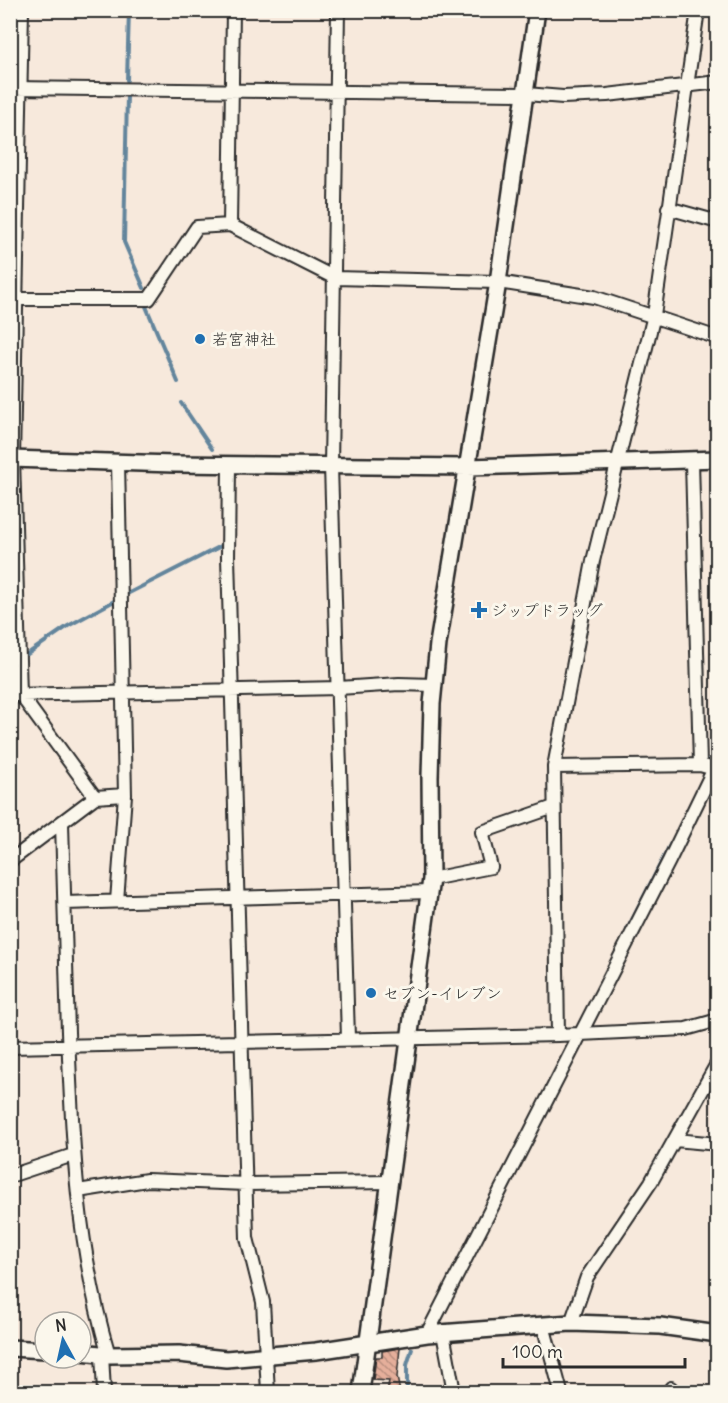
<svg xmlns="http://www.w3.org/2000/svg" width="728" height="1403" viewBox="0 0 728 1403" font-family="Delius,'Klee One',sans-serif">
	<defs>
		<pattern id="building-back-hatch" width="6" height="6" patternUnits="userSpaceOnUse" patternTransform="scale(1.5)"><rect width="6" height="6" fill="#e5af9b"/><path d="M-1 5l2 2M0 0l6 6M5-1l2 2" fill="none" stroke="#ba8f7f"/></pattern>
	</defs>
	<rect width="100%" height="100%" fill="#f7e9dc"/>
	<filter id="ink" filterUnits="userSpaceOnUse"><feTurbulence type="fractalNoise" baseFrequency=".0167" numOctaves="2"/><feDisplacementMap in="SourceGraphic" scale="12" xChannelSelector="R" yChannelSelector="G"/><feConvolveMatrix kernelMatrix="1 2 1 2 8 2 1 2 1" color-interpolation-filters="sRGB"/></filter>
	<g filter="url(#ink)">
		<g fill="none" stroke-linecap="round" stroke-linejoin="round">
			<path stroke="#63859c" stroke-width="4" d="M127,80L129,10
				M127,95L124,242L144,288
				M145,304L178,382
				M181,403L212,449
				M127,594L223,545
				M23,657L68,626L116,600
				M710,760L718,742
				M627,930L671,843
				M407,1392V1365L412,1349"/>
		</g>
		<path fill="url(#building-back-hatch)" stroke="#2b2b2b" stroke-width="1.5" d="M400,1348L397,1377L400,1392H387L389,1381L373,1380L376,1357H382V1351Z"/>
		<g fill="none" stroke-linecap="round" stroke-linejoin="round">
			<g stroke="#2b2b2b" stroke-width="16">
				<path id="minor" d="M338,10L331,466L348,1038
					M10,88L526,94L563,97L607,95L718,82
					M668,208L718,222
					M230,225L233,10
					M10,299H149L197,227L230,225L335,278L498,282L594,297L718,338
					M692,461L700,765L718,770
					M229,465L228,557L247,1238L263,1302L268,1392
					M10,695L339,688L399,684L434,685
					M554,767L700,765
					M95,797L125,795
					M62,823C64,892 66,962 68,1032C72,1141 77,1249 109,1355
					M10,861L95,797L20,694L13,459L22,10
					M431,879L491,867L482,832L554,807
					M117,901L125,795L118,462
					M65,903L429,892
					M558,1035L554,767L593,561L654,315L698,10
					M10,1047L558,1035L686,1029L718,1020
					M675,1140L718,1144
					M10,1176L73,1155
					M78,1191L147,1180L246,1184L390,1182
					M571,1323L587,1277L651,1182L718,1062
					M543,1325L561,1392
					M443,1333L454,1392
					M427,1334L669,861L718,760
					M102,1354L104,1392
					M671,1388L672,1392"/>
			</g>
			<g stroke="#2b2b2b" stroke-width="20">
				<path id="tertiary" d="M10,459L174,464L468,467L718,459
					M10,1348L45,1350
					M81,1352L109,1355L179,1354L226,1359L316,1351L427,1334L571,1323L660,1326L718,1334
					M361,1392L431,879L430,777L432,704L438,644L498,282L537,10"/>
			</g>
			<path stroke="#2b2b2b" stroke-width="2" stroke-dasharray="4.5 4.5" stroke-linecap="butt" d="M10,1372L17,1392"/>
			<use href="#minor" stroke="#fbf7ec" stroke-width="12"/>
			<use href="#tertiary" stroke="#fbf7ec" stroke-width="15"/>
		</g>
	</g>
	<g fill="#1f6fb2" stroke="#fbf7ec" stroke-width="2">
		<circle cx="200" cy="339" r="6"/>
		<path d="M476 601h6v6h6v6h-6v6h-6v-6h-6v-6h6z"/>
		<circle cx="371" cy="993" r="6"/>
	</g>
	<g text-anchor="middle" stroke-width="6" stroke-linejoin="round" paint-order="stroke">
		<g font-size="16" fill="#2b2b2b" stroke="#fbf7ec" text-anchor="start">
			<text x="212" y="345">若宮神社</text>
			<text x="491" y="616">ジップドラッグ</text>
			<text x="383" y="999">セブン-イレブン</text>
		</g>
	</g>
	<rect width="728" height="1403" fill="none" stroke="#fbf7ec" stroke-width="36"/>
	<rect x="18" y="18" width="692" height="1367" fill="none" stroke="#2b2b2b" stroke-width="2" filter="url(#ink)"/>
	<g transform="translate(63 1340) rotate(352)"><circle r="28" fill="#fbf7ec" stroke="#a8a59f" stroke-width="1.5"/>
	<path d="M0-4.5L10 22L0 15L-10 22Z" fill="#1f6fb2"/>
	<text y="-9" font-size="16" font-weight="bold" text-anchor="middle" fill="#2b2b2b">N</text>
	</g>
	<path d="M503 1358v9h182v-9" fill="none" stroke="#2b2b2b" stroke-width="3"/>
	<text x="512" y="1358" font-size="18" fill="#2b2b2b" stroke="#fbf7ec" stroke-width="4.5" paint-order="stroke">100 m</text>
</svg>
